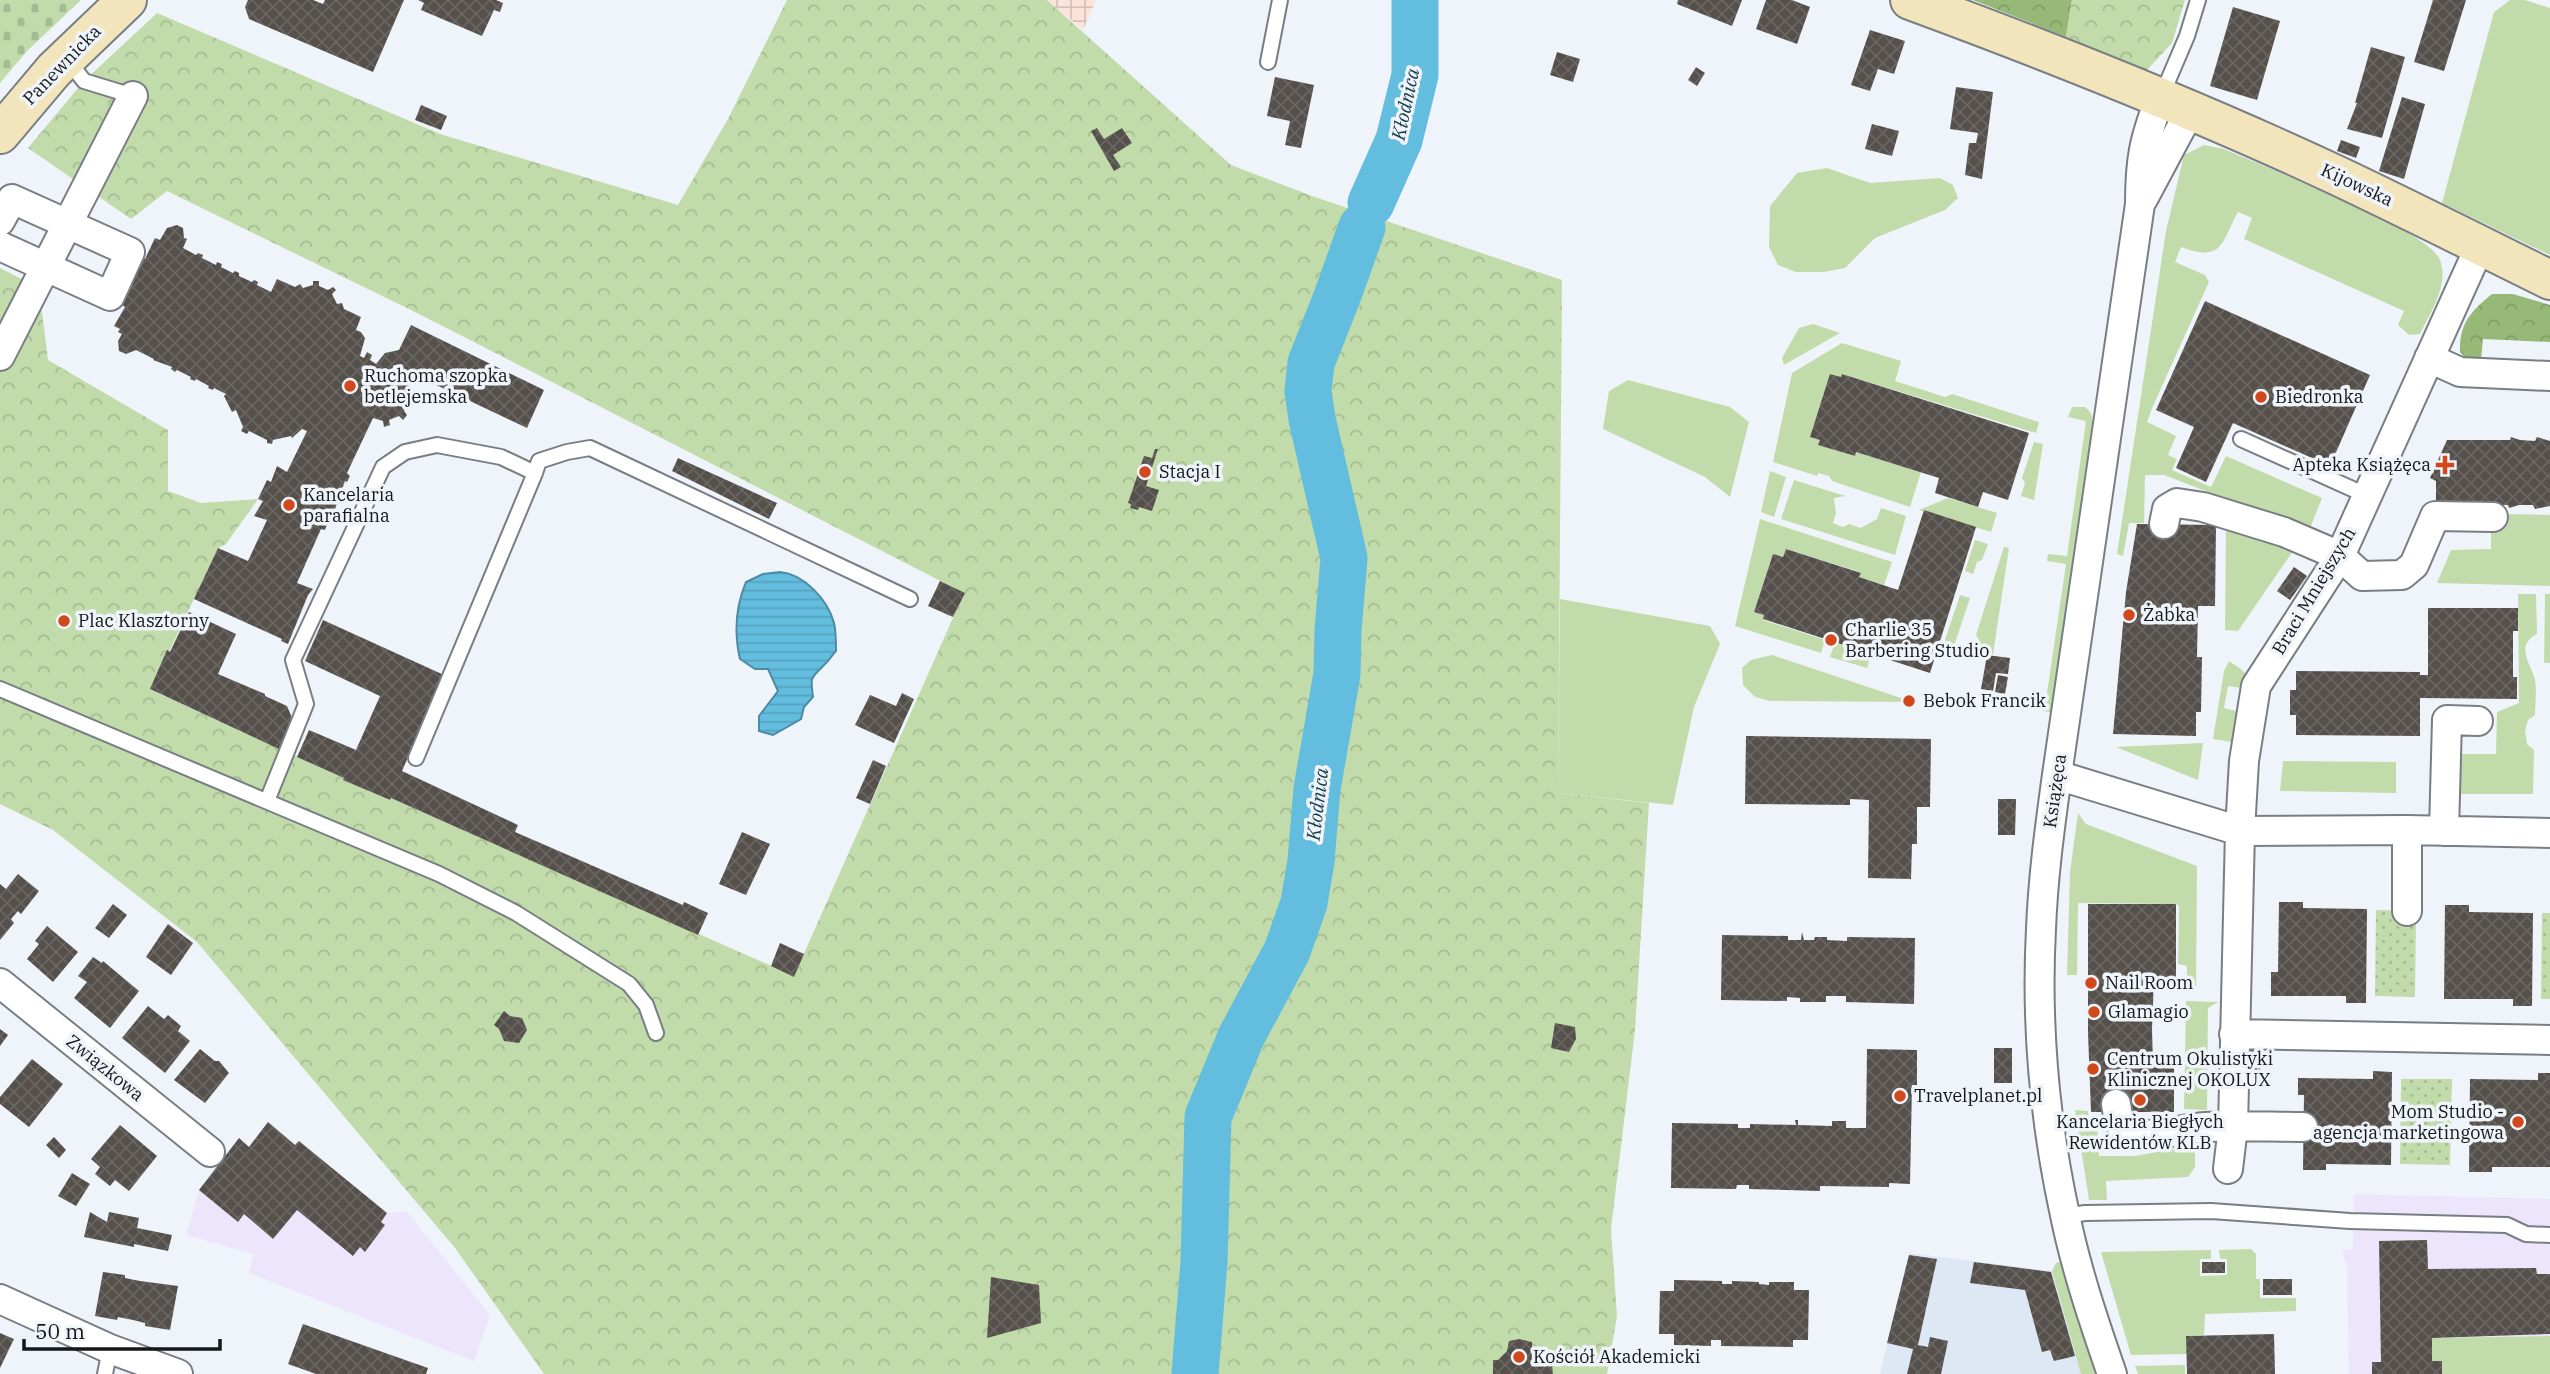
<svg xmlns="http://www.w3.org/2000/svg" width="2550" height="1374" viewBox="0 0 2550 1374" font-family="'IBM Plex Serif',serif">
	<defs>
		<pattern id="industrial-grid" width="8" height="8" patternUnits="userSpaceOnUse" patternTransform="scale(1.75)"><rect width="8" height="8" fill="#fce3da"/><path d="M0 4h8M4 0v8" fill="none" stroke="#d7c2ba"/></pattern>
		<pattern id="forest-crowns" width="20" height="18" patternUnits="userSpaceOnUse" patternTransform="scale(1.75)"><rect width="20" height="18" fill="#97b977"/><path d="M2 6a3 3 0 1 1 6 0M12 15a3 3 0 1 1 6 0" fill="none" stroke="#819e66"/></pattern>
		<pattern id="cemetery-stones" width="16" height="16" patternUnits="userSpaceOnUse" patternTransform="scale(1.75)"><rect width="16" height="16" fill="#c1dcaa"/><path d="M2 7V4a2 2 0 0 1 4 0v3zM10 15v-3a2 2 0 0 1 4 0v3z" fill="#a5bc92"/></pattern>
		<pattern id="park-crowns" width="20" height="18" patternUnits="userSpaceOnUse" patternTransform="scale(1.75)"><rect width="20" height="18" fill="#c1dcaa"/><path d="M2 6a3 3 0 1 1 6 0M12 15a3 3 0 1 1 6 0" fill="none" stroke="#a5bc92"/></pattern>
		<pattern id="garden-dots" width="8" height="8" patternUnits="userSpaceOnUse" patternTransform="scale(1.75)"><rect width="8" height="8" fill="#c1dcaa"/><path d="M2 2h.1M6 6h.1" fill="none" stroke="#a5bc92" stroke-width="1.8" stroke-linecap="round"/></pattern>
		<pattern id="water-rules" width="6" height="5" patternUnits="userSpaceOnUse" patternTransform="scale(1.75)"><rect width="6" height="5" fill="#63bdde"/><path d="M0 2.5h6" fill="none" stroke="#55a2be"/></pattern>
		<pattern id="building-cross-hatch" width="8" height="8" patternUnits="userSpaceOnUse" patternTransform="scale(1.75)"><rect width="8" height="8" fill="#55504b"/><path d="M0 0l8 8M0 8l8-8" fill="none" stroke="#696561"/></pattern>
	</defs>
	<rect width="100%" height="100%" fill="#eff4fa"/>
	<path fill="#dee8f5" d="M1909,1253L2052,1271L2081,1374H1880Z"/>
	<path fill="url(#industrial-grid)" d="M1047,0H1096L1083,30Z"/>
	<path fill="#ece5fb" d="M268,1122L295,1145L299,1141L387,1213L407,1212L490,1315L474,1361L249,1273L253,1254L186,1235L199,1190L239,1138L249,1146Z
		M2354,1194L2550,1199V1374H2349L2347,1266L2342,1250L2353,1249Z"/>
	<path fill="#c1dcaa" d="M2510,0H2525L2550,8V255L2442,203L2494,12Z
		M2204,145L2224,149C2262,166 2424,228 2439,258C2451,282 2430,313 2420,334L2409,335L2398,325L2404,311L2244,239L2252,218L2238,212C2221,242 2224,263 2181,247L2175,262L2205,275L2209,282L2153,406L2147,422L2176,436L2168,455L2177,459L2172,470L2211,487L2226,456L2322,498L2309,531L2164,475H2145L2144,523H2129L2123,556L2117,554L2166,231L2184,155Z
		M1827,168L1870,183L1940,178L1953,185L1958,198L1945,210L1875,238L1845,268L1824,272H1796L1778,265L1769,247L1770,206L1797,173Z
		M1813,324L1840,333L1784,365L1782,358L1799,328Z
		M1842,343L1901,361L1895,381L1945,397L1952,394L2039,422L2036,433L1842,374L1841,377L1831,374L1810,437L1820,440L1819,445L1854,456L1856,452L1921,472L1910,507L1832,481L1829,476L1818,473L1817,476L1773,462L1792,373Z
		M1628,380L1730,407L1749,422L1730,497L1705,477L1603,429L1609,391Z
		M2072,407H2085L2091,413L2095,432L2053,713L2026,707L2027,697L2046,700L2066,564L2047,561L2048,554L2067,556L2086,421L2068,417Z
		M2034,442L2043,444L2034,500L2021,496L2025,483L2022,478Z
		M1770,471L1786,477L1774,517L1761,512Z
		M1794,480L1845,496L1834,498L1836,513L1833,523L1843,527L1849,524L1861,528L1877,519L1881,508L1906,516L1895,555L1781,519Z
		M1948,498L1997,513L1991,532L1919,510Z
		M2501,514L2550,515V586L2437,583L2451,550L2491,549V529Z
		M1760,519L1892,562L1884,585L1859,577L1860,572L1786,549L1783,557L1773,554L1754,612L1764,615L1763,620L1825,640L1821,653L1735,626Z
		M2226,527L2293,551L2238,631L2225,630Z
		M1975,540L1988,544L1982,560L1977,562L1973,574L1965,571Z
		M2004,547L2009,548L1993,654L1975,651L1979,640L1976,635Z
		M2518,594H2536L2537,634C2513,646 2533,667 2535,680C2537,691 2535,704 2535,715L2528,720L2525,731L2527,744L2534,750L2533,794H2454L2459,754H2496L2497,712L2519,703Z
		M2545,594H2550V663H2544Z
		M1960,595L1970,598L1952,652L1942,649Z
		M1560,599L1710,626L1720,644L1694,707L1673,805L1558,793Z
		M1835,643L1871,654L1867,668L1830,657Z
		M1772,655L1913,702L1770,701L1755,697L1743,685L1742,668L1751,660Z
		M2229,661L2241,669L2247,676L2242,688L2228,686L2224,708L2236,711L2238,716L2232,742L2213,739L2224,671Z
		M2203,743L2198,780L2116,747Z
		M2283,761L2396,762V793L2280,791Z
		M2078,813L2086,824L2197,866L2196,991L2187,990V966L2178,964L2179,906L2176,904L2078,903L2077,975H2067L2070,872Z
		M2186,1001L2218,1002L2208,1008L2207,1110L2184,1109Z
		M2075,1110L2088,1111L2089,1122L2097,1126L2099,1156H2135L2195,1145V1167L2188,1177L2106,1181L2107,1200H2089Z
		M2251,1249L2256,1254V1279H2260V1298H2296V1311L2205,1314L2204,1335L2186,1336L2187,1354L2131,1355L2101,1252L2211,1250V1259H2200V1276L2227,1275V1259H2220L2219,1250Z
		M2063,1261L2098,1374H2081L2052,1271L2056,1263Z
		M2550,1336V1374H2442V1361H2432V1338Z
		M2185,1365V1374H2138L2135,1366Z"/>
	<path fill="url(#forest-crowns)" d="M1973,0H2072L2066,37Z
		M2492,294H2513L2550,305V342L2483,339L2481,360L2470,362L2460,352C2459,324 2471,311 2492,294Z"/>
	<path fill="url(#cemetery-stones)" d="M0,0H81L27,51L0,83Z"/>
	<path fill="url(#park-crowns)" d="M787,0H1047L1231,165L1312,196L1562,280L1558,793L1649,803L1635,1030L1611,1229L1617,1316L1607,1374H544L455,1248L197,942L53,830L0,804V268L39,288L48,360L168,430V491L201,503L258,499L226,544L218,548L151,690L344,778V780L389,800L391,798L794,976L964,593L419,314L167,191L131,219L28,148L84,81L157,13L440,134L678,205L729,117Z
		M2072,0H2185L2172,43L2146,71L2066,37Z"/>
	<path fill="url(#garden-dots)" d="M2376,910L2416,911L2415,997L2375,996Z
		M2542,913H2550V999H2541Z
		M2401,1079H2452L2450,1165L2400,1164Z"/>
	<path fill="url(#water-rules)" stroke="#4c8ba3" stroke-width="2" d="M780,572C804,574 828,600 834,623C836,631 836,642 836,651C832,655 829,661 824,665C811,679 810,675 813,697L804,707L801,719L773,735L759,731V716L778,691L768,669H755L740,659C734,633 736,606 746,582L763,574Z"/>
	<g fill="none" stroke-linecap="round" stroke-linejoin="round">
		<path stroke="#63bdde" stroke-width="47" d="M1371,203L1399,140L1415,75V0
			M1195,1374L1204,1262L1208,1117L1241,1037L1287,951L1304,903L1311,861L1317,789L1337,674L1338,630L1344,558L1312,419L1308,391L1311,363L1337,297L1362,227"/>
	</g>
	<path fill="url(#building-cross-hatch)" d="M248,0H313L323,4L325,0H404L373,72L249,19L245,7Z
		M418,0H496L503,3L500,12L494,10L482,36L421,10L424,3Z
		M1678,0H1742L1732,26L1677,4Z
		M1766,0H1792L1810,7L1797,44L1756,29Z
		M2433,0H2466L2444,71L2414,62Z
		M2233,7L2280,21L2257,100L2210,86Z
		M1870,30L1905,41L1894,74L1878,69L1870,91L1851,85Z
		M2371,47L2405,57L2382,138L2347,129L2357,103H2355Z
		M1557,52L1580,59L1573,82L1550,75Z
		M1696,67L1705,73L1697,86L1688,80Z
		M1275,77L1314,85L1301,148L1285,145L1290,121L1267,116Z
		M1956,87L1993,92L1982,179L1965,175L1969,143H1976L1978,133L1950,129Z
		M2402,97L2425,104L2404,179L2379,171Z
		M421,105L447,116L441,130L415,120Z
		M1872,124L1899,131L1892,156L1865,149Z
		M1097,128L1104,139L1122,128L1132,143L1113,155L1121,167L1114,171L1091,131Z
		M2341,140L2360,147L2356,158L2337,151Z
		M177,225L183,228L184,238L187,239L183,248L196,255L198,253L203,255L202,258L216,265L217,262L222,264L221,267L233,273L235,271L239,273V276L252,282L254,280L258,282L257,285L271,292L277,279L295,287L300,284L303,288L313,285V281H319V286L328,290L333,287L336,290L332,294L337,304L342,303L344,309L361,317L356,330L361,332L365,338L360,356L364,358L367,352L372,355L370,360L376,364L385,353L399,350L411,325L544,390L527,428L394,365L391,371L404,381L407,379L411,384L406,387L409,397H413L412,403H407L404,411L407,415L403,420L399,416L389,420L390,425L384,427L383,421L373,418L347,473L350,476L347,482L345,481L335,509L333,508L325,530L321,529L297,583L313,589L308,595L288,644L281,641L282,639L194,599L218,548L248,561L267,520L254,516L263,501L258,499L267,480L271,482L277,466L287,472L307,431L302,429L292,438L291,436L273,440L272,444L267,443V440L249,431L247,434L241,431L243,427L236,410L232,412L224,396L226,394L214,388L213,390L208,388L209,386L196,379L195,381L190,379L191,377L177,370L175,372L171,369L172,367L153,360L154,359L136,350L126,354L119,351L118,341L122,334L118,332L120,329L114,326L125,307L116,302L138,256L145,259L155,238L160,240L167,228Z
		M2205,301L2370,375L2330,466L2233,423L2206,482L2176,468L2194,427L2156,410Z
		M1830,374L1841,377L1842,374L2029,433L2008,500L1983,492L1978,507L1935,493L1939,478L1856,452L1855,456L1818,445L1820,440L1810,437Z
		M2511,437L2520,440L2535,441L2537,437L2550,441V506L2535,509L2533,505H2519L2509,508L2508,505L2436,504V481L2430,478L2447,440H2510Z
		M1155,449H1158L1146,486L1159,490L1152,511L1139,507L1138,510L1130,508L1131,504L1128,503L1144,456L1152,458Z
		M678,458L777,503L769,519L672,471Z
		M1924,510L1976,527L1930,673L1763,619L1764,615L1754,612L1773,554L1783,557L1786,549L1861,573L1859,577L1898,590Z
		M2137,524L2216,525L2215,606H2198L2197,657H2202L2201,712H2196V736L2113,734L2126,592Z
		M2294,567L2307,576L2290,600L2277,591Z
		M940,581L965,593L953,617L928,606Z
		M2428,608H2518V631H2513V677H2517V699L2420,698V736L2296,735V715H2290V690H2296V671L2420,672V675H2428Z
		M189,612L236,634L218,674L265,694V696L287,706L293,720L279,749L150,689L167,650L170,652Z
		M323,620L444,675L402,771L518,825L515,832L683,905L684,902L708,913L698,935L391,798L390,800L343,780L344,778L297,757L309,730L356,750L380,696L305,661Z
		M1987,655L2010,658L2008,674L1996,673L1993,691L1981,689Z
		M1998,675L2008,677L2005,694L1995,692Z
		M902,693L914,699L894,743L855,725L870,695L896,706Z
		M1746,736L1931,739L1930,807H1917V844H1912L1911,879L1868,878L1869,800L1850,799V805L1745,804Z
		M873,760L886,766L870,804L856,798Z
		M1998,799H2016L2015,835H1998Z
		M742,832L770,844L746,895L719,884Z
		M18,874L39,891L21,914L18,911L11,919L14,923L0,940V884L6,889Z
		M2279,902H2303V908L2367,909L2366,1003H2346V996H2271V972H2278Z
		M113,904L127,915L109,938L95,928Z
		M2088,904H2176V978H2154L2152,1029L2153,1064H2174V1112H2091L2088,1033Z
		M2445,905H2469V912L2533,913L2532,1006H2513V999H2444Z
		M168,924L193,943L171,975L146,957Z
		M47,926L78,952L53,982L27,959L39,944L35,941Z
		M1802,932L1804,940H1814L1815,937H1827V940L1847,941V937L1915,938L1914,1004L1846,1002V996H1826V1002H1800V998L1787,997V1001L1721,1000L1722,935L1788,936V940H1801Z
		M780,943L804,954L794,977L771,966Z
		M93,957L102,963L103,961L139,991L110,1028L74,998L87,982L78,976Z
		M148,1006L164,1019L168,1015L181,1026L178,1031L190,1041L165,1073L122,1038Z
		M504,1011L510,1016L522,1018L527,1030L519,1043L504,1041L499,1029L494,1025Z
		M1555,1023L1575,1027L1576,1039L1569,1052L1551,1048Z
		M0,1029L8,1035L0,1046Z
		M2246,1046L2261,1047L2260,1078L2245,1077Z
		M1994,1048H2012V1083H1994Z
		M200,1049L215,1061H219L229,1073L205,1103L174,1080Z
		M1867,1049L1917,1050V1085H1912L1910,1184L1889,1183V1187L1820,1186V1191L1749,1189V1185H1737L1736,1189L1671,1188L1672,1123L1738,1124V1128H1750V1124L1796,1125L1795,1120H1798V1125L1832,1126V1121H1846V1128H1866Z
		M32,1059L63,1084L29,1127L0,1104V1097Z
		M2373,1071L2392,1072L2391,1165L2326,1164V1170H2303L2304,1095H2298V1078L2373,1079Z
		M2538,1073H2550V1167H2492V1172H2469L2470,1079L2538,1080Z
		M268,1122L295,1145L299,1141L387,1213L381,1222L385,1225L365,1252L360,1247L353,1256L297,1210L273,1239L244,1214L238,1222L199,1190L239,1138L249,1147Z
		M120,1125L157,1156L129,1191L115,1180L110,1186L95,1174L100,1167L91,1159Z
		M54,1137L66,1150L59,1158L46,1145Z
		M72,1173L90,1184L76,1206L58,1196Z
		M90,1212L107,1222L109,1212L139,1218L137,1228L172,1235L168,1251L134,1244V1247L84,1237Z
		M2427,1240L2428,1269L2536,1268L2537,1274H2550V1334L2432,1338V1361H2442V1374H2372V1362H2381L2379,1241Z
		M1909,1255L1937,1259L1918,1345L1928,1347L1930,1337L1948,1341L1941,1374H1907L1913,1349L1887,1343Z
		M1974,1262L2051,1272L2075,1356L2054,1361L2050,1350L2042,1352L2025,1290L1970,1283Z
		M2202,1262H2225V1273H2202Z
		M103,1272L125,1275V1278L140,1281L178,1286L170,1330L145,1326V1323L133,1320L118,1317L117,1320L95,1316Z
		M991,1277L1039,1285L1041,1323L987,1338Z
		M2263,1279H2292V1295H2263Z
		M1674,1280L1722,1281V1284H1732V1281L1759,1282V1284L1769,1285V1282H1794V1290H1809L1808,1340H1793V1347L1721,1346V1340H1711V1346L1674,1345V1334H1659L1660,1291H1674Z
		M303,1324L428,1368L426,1374H316L288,1364Z
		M0,1333L14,1339L0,1368Z
		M2274,1334L2275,1374H2187L2186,1336Z
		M1519,1339L1532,1342V1352L1544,1364L1552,1365L1553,1374H1493V1360H1498L1507,1351L1509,1341Z"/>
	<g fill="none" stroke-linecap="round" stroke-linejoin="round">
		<g stroke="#797e84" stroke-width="18">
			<path id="lane" d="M67,59L84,81L133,96
				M1268,62L1280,0
				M2161,97L2187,36L2198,0
				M2241,439L2368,496
				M535,473L539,461L567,452L590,448L910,599
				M0,689L439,874L516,913L629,984L646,1005L656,1033
				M267,801L306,704L293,660L383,467L405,452L437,445L501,457L535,473L416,758
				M2065,1216L2085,1213L2211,1211L2350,1221L2507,1225L2526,1234L2550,1235
				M105,1374L110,1349"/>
		</g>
		<g stroke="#797e84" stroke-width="32">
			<path id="street" d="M2143,199L2190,111
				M0,221L12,199L130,252L110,296L0,246
				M0,356L133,96
				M2429,358L2460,372L2550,376
				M2164,524L2167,509L2177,503L2203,507L2284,532L2340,556L2362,576L2402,575L2414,565L2435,516L2493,517
				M2057,775L2240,831L2407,830L2550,833
				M2444,831L2447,720L2478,721
				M2407,911V830
				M0,983L210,1152
				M2234,1034L2550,1040
				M2116,1104L2119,1121L2124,1132C2153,1140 2177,1129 2205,1127C2237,1125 2271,1127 2303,1127
				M2228,1169L2233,1127L2240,831L2244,761L2256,686L2340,556L2480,246
				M0,1299L110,1349L178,1374
				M2112,1374C2094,1322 2076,1269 2065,1215C2045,1123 2036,1023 2041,929C2043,877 2050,826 2057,775L2140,204C2140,159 2144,140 2160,98"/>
		</g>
		<g stroke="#797e84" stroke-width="42">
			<path id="secondary" d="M1910,0C2054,53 2197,110 2336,175C2408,209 2479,245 2550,280
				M0,134L54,70L127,0"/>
		</g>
		<use href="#lane" stroke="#fff" stroke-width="14"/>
		<use href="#street" stroke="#fff" stroke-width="28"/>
		<use href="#secondary" stroke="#f3e5bb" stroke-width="38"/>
	</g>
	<g fill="#d0481c" stroke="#eff4fa" stroke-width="2.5">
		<circle cx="350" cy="386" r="7"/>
		<circle cx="2261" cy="397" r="7"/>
		<path d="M2441.5 454.5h7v7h7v7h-7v7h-7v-7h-7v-7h7z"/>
		<circle cx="1145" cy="472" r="7"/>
		<circle cx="289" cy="505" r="7"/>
		<circle cx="2129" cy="615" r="7"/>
		<circle cx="64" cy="621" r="7"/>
		<circle cx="1831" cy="640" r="7"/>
		<circle cx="1909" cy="701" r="7"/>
		<circle cx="2091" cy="983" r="7"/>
		<circle cx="2094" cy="1012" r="7"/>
		<circle cx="2093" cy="1069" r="7"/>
		<circle cx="1900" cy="1096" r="7"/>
		<circle cx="2140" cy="1100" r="7"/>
		<circle cx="2518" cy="1122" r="7"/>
		<circle cx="1519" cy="1357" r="7"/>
	</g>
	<g text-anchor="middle" stroke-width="7" stroke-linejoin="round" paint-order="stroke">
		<g font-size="18" fill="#151719" stroke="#eff4fa">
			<text transform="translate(62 65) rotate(-46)" y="6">Panewnicka</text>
			<text transform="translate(2357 185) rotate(25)" y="6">Kijowska</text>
			<text transform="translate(2314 591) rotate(-59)" y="6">Braci Mniejszych</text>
			<text transform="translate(2055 791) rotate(-82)" y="6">Książęca</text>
			<text transform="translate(105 1068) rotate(39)" y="6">Związkowa</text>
		</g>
		<g font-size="18" fill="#151719" stroke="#eff4fa" text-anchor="start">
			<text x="364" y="382">Ruchoma szopka<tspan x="364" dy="21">betlejemska</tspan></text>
			<text x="2275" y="403">Biedronka</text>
			<text x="2431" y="471" text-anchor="end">Apteka Książęca</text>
			<text x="1159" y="478">Stacja I</text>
			<text x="303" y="501">Kancelaria<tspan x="303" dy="21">parafialna</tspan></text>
			<text x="2143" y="621">Żabka</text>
			<text x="78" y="627">Plac Klasztorny</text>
			<text x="1845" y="636">Charlie 35<tspan x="1845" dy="21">Barbering Studio</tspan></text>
			<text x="1923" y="707">Bebok Francik</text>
			<text x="2105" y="989">Nail Room</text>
			<text x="2108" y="1018">Glamagio</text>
			<text x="2107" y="1065">Centrum Okulistyki<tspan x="2107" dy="21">Klinicznej OKOLUX</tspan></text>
			<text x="1914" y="1102">Travelplanet.pl</text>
			<text x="2504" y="1118" text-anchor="end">Mom Studio -<tspan x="2504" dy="21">agencja marketingowa</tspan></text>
			<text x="2140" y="1128" text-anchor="middle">Kancelaria Biegłych<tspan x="2140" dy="21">Rewidentów KLB</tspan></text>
			<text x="1533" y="1363">Kościół Akademicki</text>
		</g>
		<g font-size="19" font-style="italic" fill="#123b49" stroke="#eff4fa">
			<text transform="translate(1405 104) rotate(-78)" y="7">Kłodnica</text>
			<text transform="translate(1317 804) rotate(-83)" y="7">Kłodnica</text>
		</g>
	</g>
	<path d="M24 1339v10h196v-10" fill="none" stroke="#151719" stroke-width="3.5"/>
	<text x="35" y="1339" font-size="21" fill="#151719" stroke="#eff4fa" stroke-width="5" paint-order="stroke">50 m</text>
</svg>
